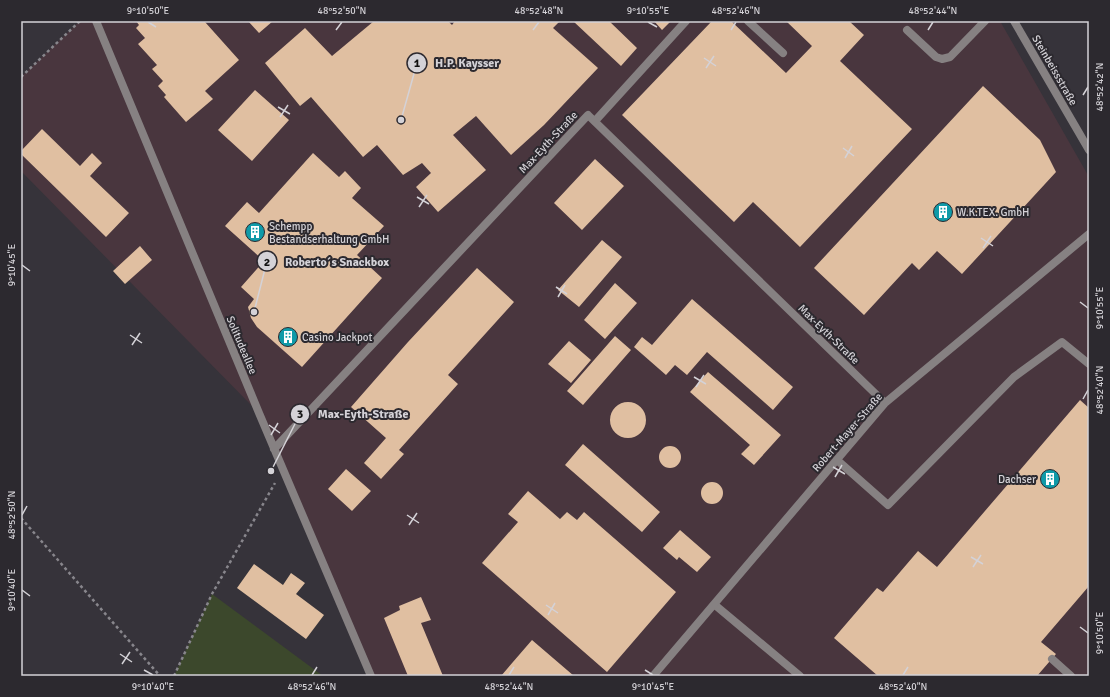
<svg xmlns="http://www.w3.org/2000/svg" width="1110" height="697" viewBox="0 0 1110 697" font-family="Signika,sans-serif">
	<rect width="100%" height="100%" fill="#36333a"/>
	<path fill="#49363e" d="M80,21H1000L1089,177V676H371L259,413L21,171V77Z"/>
	<path fill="#3c482c" d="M212,594L323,676H174Z"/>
	<path fill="#e0bfa1" d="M136,21H205V22L239,60L205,91L213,99L186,122L164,97L166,95L158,86L163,81L152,69L157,65L138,44L145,38L136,28L139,25Z
		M248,21H273L259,33Z
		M374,21H448L452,25L455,21H560L553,28L598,68L544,125L511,155L476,116L453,135L486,170L438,212L416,187L431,173L422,163L403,175L377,145L363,157L311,97L300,106L265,63L305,28L332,56Z
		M573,21H609L637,48L621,66Z
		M654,21H671L662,30Z
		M710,21H731L786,73L812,46L786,21H849L864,35L840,61L912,129L800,247L753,202L734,222L622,115L711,22Z
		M983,86L1040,140L1056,172L962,274L937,251L919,270L912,263L864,315L814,268Z
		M255,90L289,120L252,161L218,130Z
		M42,129L80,166L92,153L102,163L90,176L129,213L106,237L21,154V151Z
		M313,153L339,177L345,171L361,188L352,198L384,226L357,255L382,278L302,367L257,327L251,318L248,307L254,299L241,287L264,261L225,226L247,202L259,213Z
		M595,159L624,186L582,230L554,203Z
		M602,240L622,257L579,307L558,290Z
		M140,246L152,260L125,284L113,271Z
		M477,268L514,302L448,375L458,384L399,450L404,454L381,479L364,463L386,438L351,407L408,342Z
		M615,283L637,303L605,339L584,320Z
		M692,299L793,387L773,410L707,352L687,375L675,365L666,375L634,347L642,337L652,345Z
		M615,336L631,350L583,405L567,391Z
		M569,341L591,360L571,383L548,364Z
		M708,372L781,435L754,465L741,454L750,445L690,392Z
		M1080,400L1089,408V586L1041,642L1056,654L1037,676H878L834,638L877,588L883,592L918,551L937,567Z
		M610 420a18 18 0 1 1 36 0a18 18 0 1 1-36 0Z
		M583,444L660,512L642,532L565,465Z
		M659 457a11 11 0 1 1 22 0a11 11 0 1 1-22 0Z
		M346,469L371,491L352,511L328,489Z
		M701 493a11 11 0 1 1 22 0a11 11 0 1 1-22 0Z
		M528,491L560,519L567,512L577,520L584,512L676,592L607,672L482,563L518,522L508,514Z
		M680,530L711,557L697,572L679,557L677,560L663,548Z
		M254,564L283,585L291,573L305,583L296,594L324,615L306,639L237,588Z
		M421,597L431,620L421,623L443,676H408L384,618L400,610L399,606Z
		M532,640L574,676H501Z"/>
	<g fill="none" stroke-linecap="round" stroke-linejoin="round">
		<path stroke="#88868c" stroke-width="2.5" stroke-dasharray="3 3" stroke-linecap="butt" d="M21,77L80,21
			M21,518L160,676
			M174,676L212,594L275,483"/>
		<path stroke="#868182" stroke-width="8" d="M748,21L783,53
			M907,30L936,57L942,59L950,57L985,21
			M595,121L686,21
			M837,460L888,505L1014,377L1062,342L1089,364
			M715,605L800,676
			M1052,659L1071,676"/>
		<path stroke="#868182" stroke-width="8" d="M96,21L259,413L371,676
			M1014,21L1089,150
			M274,449L588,115L885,403
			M653,676L885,403L1089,234"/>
	</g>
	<path fill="none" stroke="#d4d2d7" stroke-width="1.5" d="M148,22L156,27M648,22L657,27M336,30L342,22M533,30L539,22M731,30L736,22M928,30L933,22M704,58L716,66M706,68L714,56M1083,95L1088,87M278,107L290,114M280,117L288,105M843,148L854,156M845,158L852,146M417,197L429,204M419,207L427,195M981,238L993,246M983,248L991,236M22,265L30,271M556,287L567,294M558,297L565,285M1080,302L1088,308M130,335L142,343M132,345L140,333M694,377L706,384M696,387L704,375M1083,399L1088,390M269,425L280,433M271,435L278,423M833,467L845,474M835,477L842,465M22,515L27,506M407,515L419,523M409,525L417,513M971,557L983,564M973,567L981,555M22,590L30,596M546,605L558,613M548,615L555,603M1080,627L1088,633M120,654L132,662M122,664L130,652M144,670L153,675M645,670L653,675M312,675L317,667M509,675L514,667M903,675L908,667"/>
	<defs>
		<g id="building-disc" transform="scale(1)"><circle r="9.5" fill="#0f9aa8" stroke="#2c292f"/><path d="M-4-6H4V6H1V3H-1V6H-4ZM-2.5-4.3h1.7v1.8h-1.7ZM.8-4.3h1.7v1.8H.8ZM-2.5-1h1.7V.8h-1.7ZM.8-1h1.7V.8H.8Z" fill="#fff"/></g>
	</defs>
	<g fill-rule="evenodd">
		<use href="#building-disc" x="943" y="212"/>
		<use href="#building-disc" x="255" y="232"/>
		<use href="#building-disc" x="288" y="337"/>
		<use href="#building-disc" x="1050" y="479"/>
	</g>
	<g text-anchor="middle" stroke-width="4" stroke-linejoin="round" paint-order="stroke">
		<g font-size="11" fill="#d4d2d7" stroke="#2c292f">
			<text transform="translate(1055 70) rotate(60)" y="4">Steinbeissstraße</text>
			<text transform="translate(548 142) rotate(-47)" y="4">Max-Eyth-Straße</text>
			<text transform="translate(829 334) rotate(44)" y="4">Max-Eyth-Straße</text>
			<text transform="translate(242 345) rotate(67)" y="4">Solitudeallee</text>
			<text transform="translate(847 432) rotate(-49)" y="4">Robert-Mayer-Straße</text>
		</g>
		<g font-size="11" fill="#d4d2d7" stroke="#2c292f" text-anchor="start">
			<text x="957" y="216">W.K.TEX. GmbH</text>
			<text x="269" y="230">Schempp<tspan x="269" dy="13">Bestandserhaltung GmbH</tspan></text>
			<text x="302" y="341">Casino Jackpot</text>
			<text x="1036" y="483" text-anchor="end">Dachser</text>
		</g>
	</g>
	<path fill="none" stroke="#d4d2d7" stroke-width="1.5" d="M401 120L417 63M254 312L267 261M271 471L300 414"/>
	<g fill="#d4d2d7" stroke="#2c292f" stroke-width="1.5">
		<circle cx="401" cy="120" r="4"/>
		<circle cx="254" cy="312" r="4"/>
		<circle cx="271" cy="471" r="4"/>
		<circle cx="417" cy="63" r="10"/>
		<circle cx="267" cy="261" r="10"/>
		<circle cx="300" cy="414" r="10"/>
	</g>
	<g font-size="12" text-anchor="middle" font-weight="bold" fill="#111">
		<text x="417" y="67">1</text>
		<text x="267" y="266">2</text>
		<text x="300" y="418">3</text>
	</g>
	<g font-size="12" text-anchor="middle" font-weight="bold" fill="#d4d2d7" stroke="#2c292f" stroke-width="4" stroke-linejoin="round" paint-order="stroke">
		<text x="467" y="67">H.P. Kaysser</text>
		<text x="337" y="266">Roberto´s Snackbox</text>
		<text x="363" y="418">Max-Eyth-Straße</text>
	</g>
	<rect width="1110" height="697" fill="none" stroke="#2c292f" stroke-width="44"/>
	<rect x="22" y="22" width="1066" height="653" fill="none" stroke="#d4d2d7" stroke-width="1.5"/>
	<g font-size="10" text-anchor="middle" fill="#d4d2d7">
		<text x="148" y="14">9°10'50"E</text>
		<text x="342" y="14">48°52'50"N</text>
		<text x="539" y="14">48°52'48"N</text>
		<text x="648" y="14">9°10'55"E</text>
		<text x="736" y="14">48°52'46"N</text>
		<text x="933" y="14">48°52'44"N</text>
		<text transform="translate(1099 87) rotate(-90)" y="4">48°52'42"N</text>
		<text transform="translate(11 265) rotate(-90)" y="4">9°10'45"E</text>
		<text transform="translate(1099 308) rotate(-90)" y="4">9°10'55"E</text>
		<text transform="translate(1099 390) rotate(-90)" y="4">48°52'40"N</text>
		<text transform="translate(11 515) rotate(-90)" y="4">48°52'50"N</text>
		<text transform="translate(11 590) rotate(-90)" y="4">9°10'40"E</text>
		<text transform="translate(1099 633) rotate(-90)" y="4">9°10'50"E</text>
		<text x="153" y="690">9°10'40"E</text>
		<text x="312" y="690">48°52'46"N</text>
		<text x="509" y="690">48°52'44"N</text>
		<text x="653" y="690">9°10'45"E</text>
		<text x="903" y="690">48°52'40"N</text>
	</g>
</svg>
